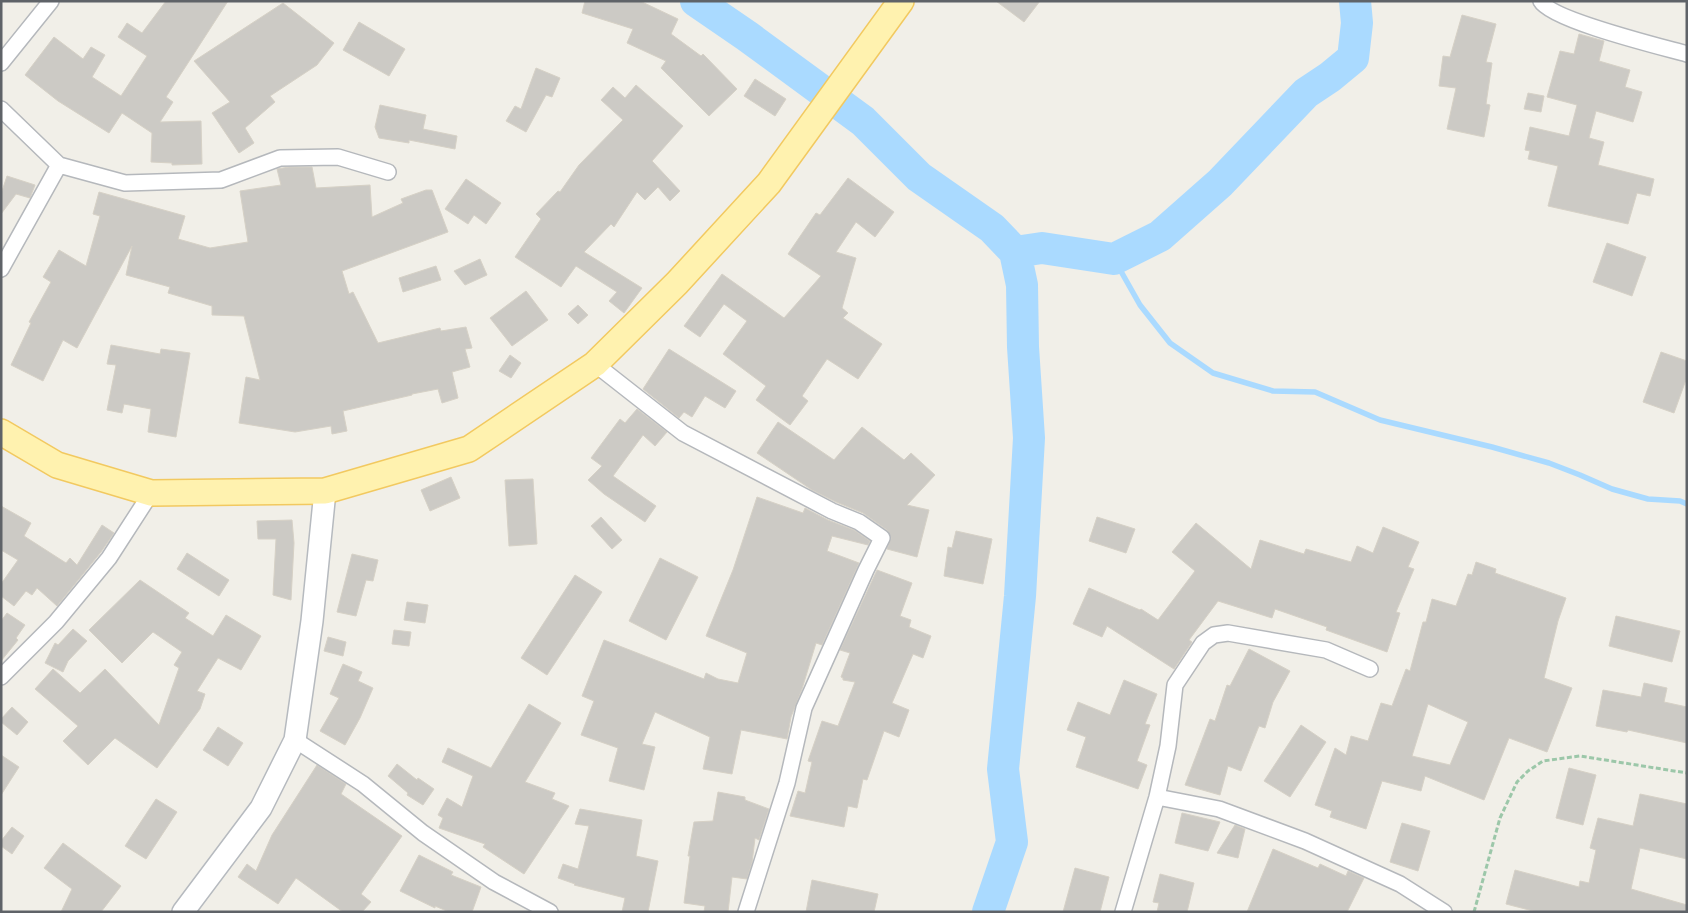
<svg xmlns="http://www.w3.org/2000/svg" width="1688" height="913" viewBox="0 0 1688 913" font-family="'Fira Sans Condensed',sans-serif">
	<rect width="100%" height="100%" fill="#f1efe8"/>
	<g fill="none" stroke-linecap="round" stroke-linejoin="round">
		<path stroke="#aadaff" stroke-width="5.5" d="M1114,259L1140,305L1170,343L1213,373L1273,391L1315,392L1380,420L1492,447L1549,463L1580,475L1612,489L1648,499L1680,501L1687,504"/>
		<path stroke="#aadaff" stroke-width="32" d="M696,1L747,36L863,121L919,177L992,228L1015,252L1022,285L1023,347L1029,438L1020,596L1003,769L1012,842L988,912
			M1015,252L1042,248L1114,259L1160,236L1220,183L1306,93L1330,77L1353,58L1357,23L1355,1"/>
	</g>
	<path fill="#cccac5" stroke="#d6d1c6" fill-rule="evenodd" d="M166,1H228L166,97L173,102L160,122L201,121L202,164L172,165V163L151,162L152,133L122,113L109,133L58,101L25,75L54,37L83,59L91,47L105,55L92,77L121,96L147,56L118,37L127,23L142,33Z
		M585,1H640L678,19L671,34L701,56L703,54L737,89L709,116L661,68L666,61L627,43L633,29L582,13Z
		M996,1H1040L1024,22Z
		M283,3L334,43L317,65L270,96L275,102L245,128L254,143L239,153L212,113L230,102L194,61Z
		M1462,15L1496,24L1486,62L1492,63L1486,104L1490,105L1484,137L1447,129L1456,88L1439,86L1443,56L1450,57Z
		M359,22L405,49L389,76L343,50Z
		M1579,34L1604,41L1599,61L1630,70L1625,87L1642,92L1633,122L1596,111L1589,138L1604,142L1598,165L1654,179L1650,196L1637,193L1628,224L1548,206L1558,166L1528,159L1530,151L1525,150L1530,127L1569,136L1577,105L1547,97L1560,51L1574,54Z
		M536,68L560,78L552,97L546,95L526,132L506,121L515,106L521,109Z
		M755,79L786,99L775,116L744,96Z
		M636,85L683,126L652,161L680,191L670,201L658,187L645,200L637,192L614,227L611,224L584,252L642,288L624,313L609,301L617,292L576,266L561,287L515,257L541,219L536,214L558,191L560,192L579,165L623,120L601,100L613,87L625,98Z
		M1528,93L1544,96L1541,112L1524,109Z
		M380,105L426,115L423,129L457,136L455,149L409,140V143L379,138L375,127Z
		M289,167H312L316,188L370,185L372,217L403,203L401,199L426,190H432L448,232L342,271L349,294L353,292L378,343L440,328L441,331L466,327L472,348L465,349L470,367L452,372L458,398L442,403L438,389L412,394V395L343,411L347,431L332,434L331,426L295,432L239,423L246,377L260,380L244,316L212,315V306L168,293L170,287L126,275L132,246L77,348L63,340L43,381L11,365L31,323L29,322L51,282L43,277L59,250L86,266L100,216L93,214L99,192L185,216L178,239L210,248L248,242L240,191L281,185L277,169Z
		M7,176L35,185L30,198L16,194L1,214V194Z
		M848,178L894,212L875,237L856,222L836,252L856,258L842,308L848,313L843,318L882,344L858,379L827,359L802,396L808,401L790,425L756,400L766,386L723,354L747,321L724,304L700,337L684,326L722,274L784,318L821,276L788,254L816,213L820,215Z
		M466,179L501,203L486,224L474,215L468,224L445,209Z
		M1607,243L1646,257L1632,296L1593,282Z
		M480,259L487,275L465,285L454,271Z
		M436,266L441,280L403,292L399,278Z
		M526,291L548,320L512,346L490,318Z
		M578,305L588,315L578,324L568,314Z
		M111,345L160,354L161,349L190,353L176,437L148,432L151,409L124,404L122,413L107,410L116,365L107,364Z
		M669,349L736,391L725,408L705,396L692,417L684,412L679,418L643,389Z
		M1661,352L1687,361V377L1674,413L1643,402Z
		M510,355L521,363L511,378L499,371Z
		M637,409L667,432L655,446L643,435L613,476L656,506L645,522L604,494L588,480L602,466L591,458L620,419L625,423Z
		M778,422L834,460L862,427L904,460L911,453L935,475L907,505L929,510L917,557L887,549L891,538L887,530L863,513L836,502L812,490L757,453Z
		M451,477L460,498L430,511L421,490Z
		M533,479L537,544L509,546L505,480Z
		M757,497L803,513L805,508L828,520L854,530L870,541L868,545L832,536L827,551L859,563L822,645L816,643L802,689L791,717L787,739L741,730L732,774L703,769L710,737L655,712L642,744L655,747L644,790L609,781L618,748L581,735L594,701L582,696L604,640L704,679L706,673L718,679L738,683L747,653L706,636L733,570Z
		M1,506L31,523L24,536L66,563L70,558L77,565L102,525L114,533L101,552L57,606L37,588L32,595L26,591L14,606L1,596V584L18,560L1,550Z
		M601,517L622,540L612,549L591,526Z
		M1097,517L1135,529L1126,553L1089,541Z
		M292,520L294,543L291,600L273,595L276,539H258L257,521Z
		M1196,523L1251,569L1260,540L1304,554L1306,549L1351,562L1357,546L1373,553L1383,527L1419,542L1408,567L1414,569L1396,612L1400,613L1387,652L1326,630L1327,627L1275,609L1272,618L1218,601L1189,640L1192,642L1174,669L1107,626L1102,637L1073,624L1089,588L1140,610L1141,609L1158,620L1195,571L1172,552Z
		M956,531L992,539L983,584L944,576L948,547L952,548Z
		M187,553L229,580L219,596L177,569Z
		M352,554L378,560L373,581L366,580L356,616L337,612Z
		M660,558L698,577L666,640L629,621Z
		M1476,562L1496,569L1495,573L1566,598L1558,621L1544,678L1572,688L1547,752L1509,738L1484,800L1425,776L1421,791L1382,781L1366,829L1330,817L1332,811L1315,805L1335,748L1346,755L1351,736L1368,741L1381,703L1392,706L1406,669L1410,671L1423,622H1426L1432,599L1456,606L1468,574L1472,575ZM1428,704L1468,722L1450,765L1412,756Z
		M877,570L912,583L900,616L911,620L909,627L931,636L923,658L913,654L892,703L909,710L899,737L884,731L867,780L863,779L857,808L848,806L844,827L790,816L798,791L805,793L812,762L808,761L822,721L838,726L855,682L843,680V678L841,677L850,653L840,650Z
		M575,575L602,592L547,675L521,658Z
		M140,580L189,613L185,618L213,636L226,615L261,636L241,670L218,658L197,691L205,694L200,709L157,768L115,738L88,765L63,741L78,726L35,689L53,669L80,693L105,669L159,725L179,668L174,665L182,652L153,632L122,663L89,630Z
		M407,602L428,605L425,623L404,620Z
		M7,613L25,625L16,638L18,640L1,661V621Z
		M1616,616L1680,631L1672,662L1609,646Z
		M73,629L87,641L68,661L63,672L45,663L55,643L58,645Z
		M394,630L411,632L409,646L392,644Z
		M328,637L346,642L343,656L324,651Z
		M1249,649L1290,671L1273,702L1265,728L1259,726L1241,771L1228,766L1220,795L1185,785L1210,719L1215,721L1227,685L1230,686Z
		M343,664L362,672L358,681L373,688L360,718L345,745L320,731L339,698L330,694Z
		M1124,680L1157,694L1145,724L1150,725L1137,761L1147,765L1138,789L1076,767L1086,737L1067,730L1078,702L1110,715Z
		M1644,683L1667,688L1664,702L1687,707V743L1628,730L1627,732L1596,726L1603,690L1641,697Z
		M529,704L561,723L525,782L555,793L552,799L569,806L524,874L483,847L485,844L439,828L443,818L438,815L447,798L462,807L473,776L442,762L448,748L491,768Z
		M12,707L28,722L17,735L1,722V719Z
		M1301,725L1326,742L1290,797L1264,781Z
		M218,727L243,743L228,766L203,750Z
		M1,755L19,767L1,795Z
		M397,764L417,780L418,778L434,789L423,805L407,795L408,793L388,776Z
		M317,765L346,784L341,794L402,836L361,894L371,902L362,912H343L296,878L278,904L238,877L247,864L256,871L272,835Z
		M1569,768L1596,775L1583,825L1556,818Z
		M718,792L745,797V800L769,809L759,840L755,838L752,863L747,879L732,877L728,912H704L705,906L684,903L690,856H688L694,822L713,821Z
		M1640,794L1687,804V859L1640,848L1631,889L1687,905V912H1537L1506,904L1515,870L1579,887L1580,881L1589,883L1596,850L1590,848L1598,818L1633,826Z
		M156,799L177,812L146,859L125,846Z
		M580,809L642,820L636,856L658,861L648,912H622L625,898L574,885L575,884L558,878L563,864L578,869L589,826L575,824Z
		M1182,813L1220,822L1208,851L1175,843Z
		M1402,823L1430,831L1418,871L1390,862Z
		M1235,825L1245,829L1238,858L1217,853Z
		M12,827L24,836L12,854L1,846V841Z
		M63,843L121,886L101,912H61L72,889L44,868Z
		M1273,849L1318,868L1320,864L1346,876L1348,871L1364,878L1347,912H1247Z
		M419,855L453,872L451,875L481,887L472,912H449L435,906V908L400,891Z
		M1075,868L1109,877L1100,912H1063Z
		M1160,874L1194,883L1187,912H1157L1159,903L1153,902Z
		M812,880L878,894L874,912H806Z"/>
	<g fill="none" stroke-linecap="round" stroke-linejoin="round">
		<g stroke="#b5b8bc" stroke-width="18">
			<path id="street" d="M1541,1C1551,20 1662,47 1687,54
				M1,63L51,1
				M1,109L59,165L125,183L221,180L280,158L338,157L388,172
				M1,269L59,165
				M595,364L683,433L832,511L859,522L882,538L866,570L804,708L787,783L746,912
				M1,677L56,622L109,558L151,493
				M295,740L363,784L423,833L494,882L550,912
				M1157,797L1219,809L1305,841L1400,884L1444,912
				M1123,912L1157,797L1168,746L1175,685L1203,643L1214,635L1228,633L1326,650L1370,669"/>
		</g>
		<g stroke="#b6babf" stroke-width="24">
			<path id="secondary" d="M183,912L261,808L295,740L312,621L325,491"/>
		</g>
		<g stroke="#f2c960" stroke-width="28">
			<path id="primary" d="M1,432L57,465L151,493L325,491L469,449L595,364L677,283L769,183L901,1"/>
		</g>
		<path stroke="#9cc7a9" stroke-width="3" stroke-dasharray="5 2.5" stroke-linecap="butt" d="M1474,912L1500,818L1517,782L1528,771L1543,761L1580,756L1687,773"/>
		<use href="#street" stroke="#fff" stroke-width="15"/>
		<use href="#secondary" stroke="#fff" stroke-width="21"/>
		<use href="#primary" stroke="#fff2af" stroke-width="25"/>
	</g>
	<rect width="1688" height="913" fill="none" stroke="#5f6368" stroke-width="5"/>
</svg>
